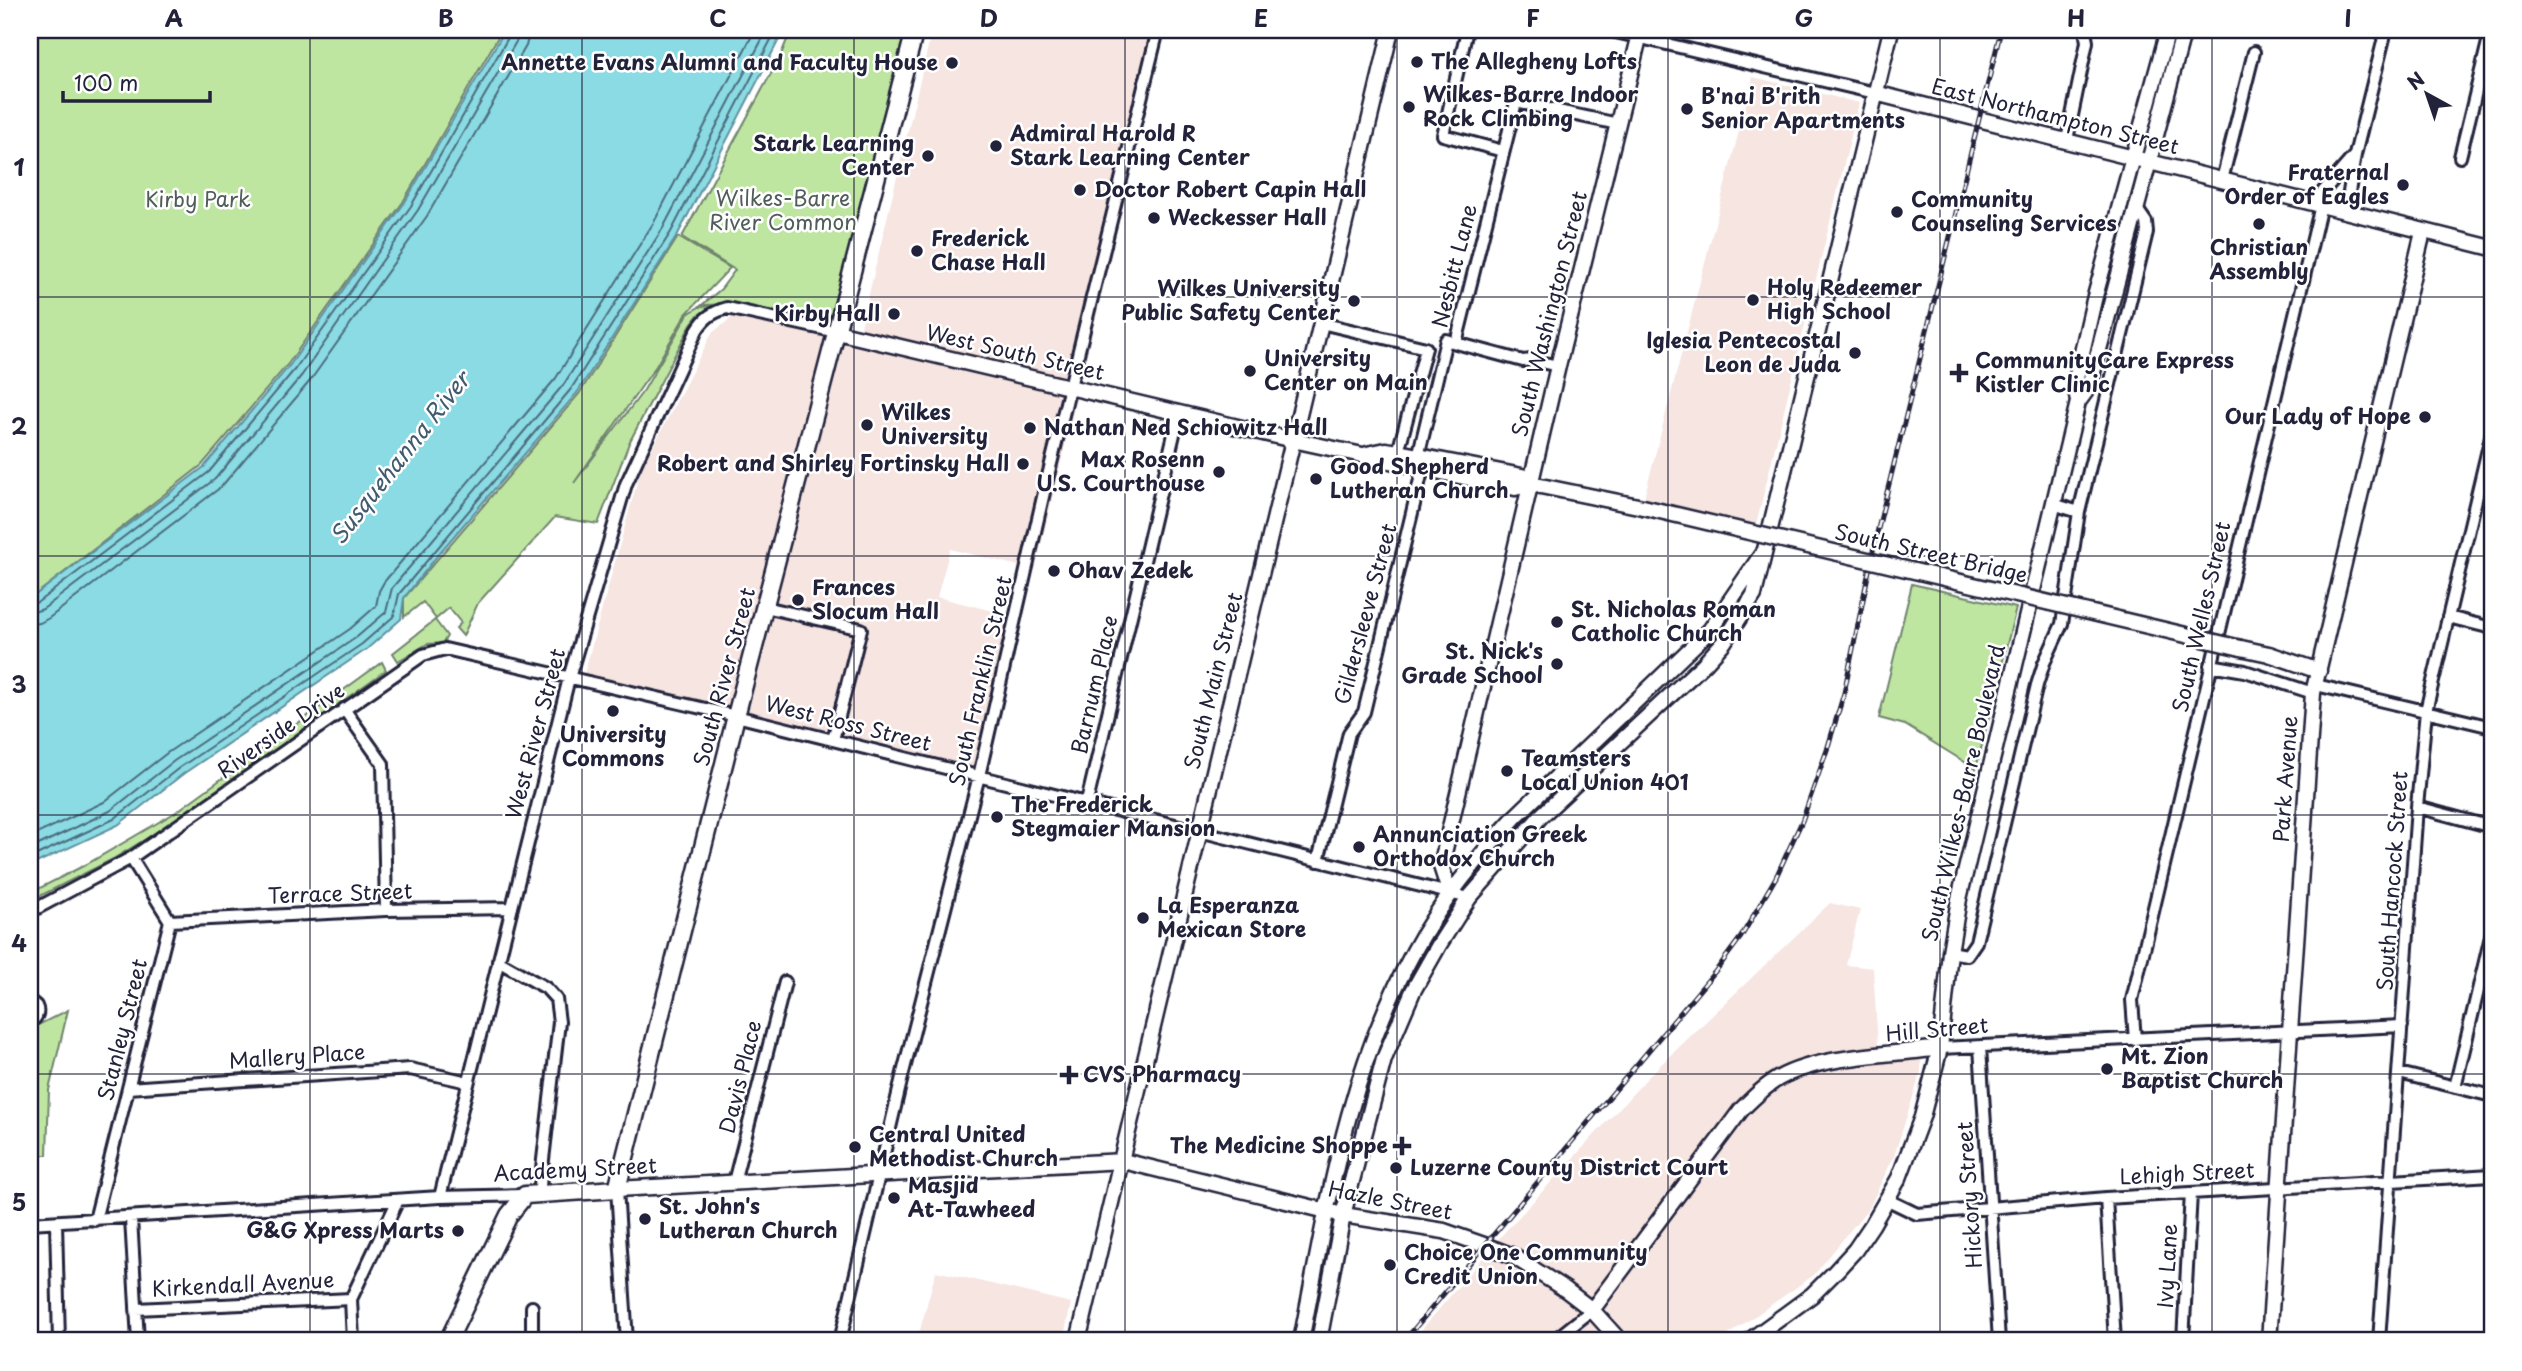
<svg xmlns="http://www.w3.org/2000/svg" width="2522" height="1371" viewBox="0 0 2522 1371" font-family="'Playpen Sans',sans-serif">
	<rect width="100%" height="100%" fill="#fff"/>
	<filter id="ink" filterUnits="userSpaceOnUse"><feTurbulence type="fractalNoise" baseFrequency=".0143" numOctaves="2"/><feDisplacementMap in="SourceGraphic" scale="14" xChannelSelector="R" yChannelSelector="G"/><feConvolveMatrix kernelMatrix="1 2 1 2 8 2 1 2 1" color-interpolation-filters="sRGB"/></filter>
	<g filter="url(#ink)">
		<path fill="#f6e5e1" d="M932,30H1165L1035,570L950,549L937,597L1021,618L988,771L584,674L640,472L712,333L746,307L859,336Z
			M1753,77L1859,103L1756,525L1644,498Z
			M1830,903L1860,910L1846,965L1873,968L1878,1046L1922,1041L1921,1072L1894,1156L1870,1206L1814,1275L1719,1341H1412L1503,1234L1651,1074Z
			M936,1271L1071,1303L1063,1341H917Z"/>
		<path fill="#bfe6a1" stroke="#70846e" stroke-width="2" d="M30,30H502L403,202L288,364L202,465L30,599Z
			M791,30H907L832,321L825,324L741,304L702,305L721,289L735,270L682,237L780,57Z
			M678,237L730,268L686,314L656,366L574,483L644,390L688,314L699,307L713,306L698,315L691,324L629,443L598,524L555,517L478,603L463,636L456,628L461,623L449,608L436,619L423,602L404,617V598L579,394Z
			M1912,584L2016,608L1976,769L1905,725L1879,718Z
			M435,620L447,636L443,643L427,644L398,661L393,653Z
			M382,662L386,670L180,818L113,859L30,901V893L87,864L176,812Z
			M68,1010L49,1090L47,1155H30V1029Z"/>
		<path fill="#8adbe3" stroke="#6091a0" stroke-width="2" d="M505,30H784L677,236L577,393L441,551L404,598L401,619L367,649L183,774L118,825L30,866V599L204,467L290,365L405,202Z"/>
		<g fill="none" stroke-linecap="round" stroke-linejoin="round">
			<path stroke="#4c6c7e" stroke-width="2" d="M30,604L38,602L209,472L295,369L411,206L509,36L510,30
				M30,613L43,609L215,479L302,375L418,210L517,40L519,30
				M30,624L40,623L49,618L221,487L310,381L427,216L526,46L530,30
				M30,837L104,802L167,753L350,629L376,606L379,591L384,582L556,378L654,222L755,30
				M30,849L110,811L174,761L357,637L386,612L392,588L564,384L663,228L767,30
				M30,858L114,819L179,768L362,644L394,616L399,594L571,389L671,232L776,30"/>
			<g stroke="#22223b" stroke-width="16">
				<path id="street" d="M1467,30L1443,135L1503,151
					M1607,30L1875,93
					M2067,140L2087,42L2085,30
					M2460,157L2491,30
					M2222,180L2254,52
					M2313,203L2355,155
					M2346,211L2355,155L2386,30
					M1321,323L1426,348L1398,452
					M1456,343L1523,361L1532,360L1558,366
					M1417,461L1446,340L1456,343L1516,102L1618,124
					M2053,504L2079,512
					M765,607L861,629L833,740
					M2448,617L2492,628
					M2210,665L2245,671L2313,693
					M2316,685L2492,727
					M344,709L383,764L386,910
					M1087,802L1179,413
					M2417,807L2492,827
					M1318,861L1349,733L1364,712L1424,463
					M30,912L131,858L423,655L445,649L736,716L1469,898
					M170,921L386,910L512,908
					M1950,952L1967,955L1976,942L2037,685L2044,663L2062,624L2079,512L2147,232L2146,222L2137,209
					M498,961L546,988L556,999L559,1022L539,1194
					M30,1001L36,1006C39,1012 37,1019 30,1021
					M2135,1040L2132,1000L2321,205
					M1980,1047L1999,1341
					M1940,1048L2402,1026
					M2399,1073L2492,1096
					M2455,1087L2492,932
					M128,1088L410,1069L468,1082
					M734,1182L785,982
					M617,1189L627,1341
					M440,1197L569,678L626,484L697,330C705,317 713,312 727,308L837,332
					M2106,1198L2115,1341
					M1888,1200L1917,1214L2106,1198L2492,1175
					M131,1218L138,1341
					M95,1220L170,921L131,858
					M56,1222L59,1341
					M30,1223L440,1197L525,1195
					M532,1307V1341
					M136,1309L351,1299
					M353,1341L351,1299L398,1200
					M840,1341L902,1077L979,776L1045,488L1158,30
					M1553,1341L1592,1310
					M2183,1341L2191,1193
					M2379,1341L2417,807L2426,711L2492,432
					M2492,1341V1338"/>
			</g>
			<g stroke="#22223b" stroke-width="19">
				<path id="secondary" d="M1875,93L2492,248
					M837,332L1293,440L1515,488L1531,484L1643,507
					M2078,402L2075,383L2094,300L2168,30
					M1367,454L1386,450L1398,452L1522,476L1531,484
					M2241,648L2269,654L2319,671
					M1450,894L1441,866L1558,366L1641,30
					M617,1189L1123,1161L1343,1215L1444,1231L1484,1245L1513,1256L1566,1290L1592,1310L1620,1341
					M1592,1310L1741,1110C1753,1098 1765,1086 1779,1078C1821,1055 1892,1055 1940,1048
					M1078,1341L1391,30
					M1301,1341C1328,1205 1346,1075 1414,951C1441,901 1478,857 1516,816L1710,630L1762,554
					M1319,1341L1343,1215L1384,1059L1413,991L1439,945L1469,898L1541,816L1704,664L1724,642L1754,595L1891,30
					M1749,1341L1812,1295L1834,1273L1855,1250L1872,1225L1899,1178L1922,1117L1940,1048L1950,952L1959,899L2078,402L2089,387L2184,30
					M2269,1341L2313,693L2423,232"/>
			</g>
			<g stroke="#22223b" stroke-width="21">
				<path id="primary" d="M448,1341L509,1215L525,1195L617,1189L736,716L915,30"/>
			</g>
			<use href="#street" stroke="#fff" stroke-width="10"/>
			<use href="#secondary" stroke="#fff" stroke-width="14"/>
			<use href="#primary" stroke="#fff" stroke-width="16"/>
			<g stroke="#22223b" stroke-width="5">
				<path id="rail" d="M1404,1341L1718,968L1741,937L1776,877L1802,821L1827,750L1844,693L1875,541L2001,30"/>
			</g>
			<use href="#rail" stroke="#fff" stroke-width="2.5" stroke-dasharray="8" stroke-linecap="butt"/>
			<g stroke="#22223b" stroke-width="19" stroke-linecap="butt">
				<path id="secondary-bridge" d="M1643,507L2241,648"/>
			</g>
			<use href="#secondary-bridge" stroke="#fff" stroke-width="14"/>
		</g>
	</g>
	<path fill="none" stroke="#22223b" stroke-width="2" stroke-opacity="0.55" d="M310,30V1341M582,30V1341M854,30V1341M1125,30V1341M1397,30V1341M1668,30V1341M1940,30V1341M2212,30V1341M30,297H2492M30,556H2492M30,815H2492M30,1074H2492"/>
	<g fill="#22223b" stroke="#fff" stroke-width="2.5">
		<circle cx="1417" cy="62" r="7"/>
		<circle cx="952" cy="63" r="7"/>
		<circle cx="1409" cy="107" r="7"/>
		<circle cx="1687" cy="109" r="7"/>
		<circle cx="996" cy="146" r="7"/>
		<circle cx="928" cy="156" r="7"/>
		<circle cx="2403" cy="185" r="7"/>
		<circle cx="1080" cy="190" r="7"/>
		<circle cx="1897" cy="212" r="7"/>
		<circle cx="1154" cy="218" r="7"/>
		<circle cx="2259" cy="224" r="7"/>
		<circle cx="917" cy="251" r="7"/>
		<circle cx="1753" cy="300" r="7"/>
		<circle cx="1354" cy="301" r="7"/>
		<circle cx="894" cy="314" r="7"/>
		<circle cx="1855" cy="353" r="7"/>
		<circle cx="1250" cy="371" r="7"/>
		<path d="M1955.5 362.5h7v7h7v7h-7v7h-7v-7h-7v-7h7z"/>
		<circle cx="2425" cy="417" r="7"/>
		<circle cx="867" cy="425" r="7"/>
		<circle cx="1030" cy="428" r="7"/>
		<circle cx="1023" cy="464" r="7"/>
		<circle cx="1219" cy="472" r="7"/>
		<circle cx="1316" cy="479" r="7"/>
		<circle cx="1054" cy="571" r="7"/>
		<circle cx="798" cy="600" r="7"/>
		<circle cx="1557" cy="622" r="7"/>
		<circle cx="1557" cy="664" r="7"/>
		<circle cx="613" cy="711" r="7"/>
		<circle cx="1507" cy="771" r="7"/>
		<circle cx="997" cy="817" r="7"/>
		<circle cx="1359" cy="847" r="7"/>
		<circle cx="1143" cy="918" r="7"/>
		<circle cx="2107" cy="1069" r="7"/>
		<path d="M1065.5 1064.5h7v7h7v7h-7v7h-7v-7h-7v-7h7z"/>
		<path d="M1398.5 1135.5h7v7h7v7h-7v7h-7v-7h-7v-7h7z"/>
		<circle cx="855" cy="1147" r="7"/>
		<circle cx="1396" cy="1168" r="7"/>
		<circle cx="894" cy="1198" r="7"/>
		<circle cx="645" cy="1219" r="7"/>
		<circle cx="458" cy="1231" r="7"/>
		<circle cx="1390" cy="1265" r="7"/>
	</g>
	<g text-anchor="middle" stroke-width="5" stroke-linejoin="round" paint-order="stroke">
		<g font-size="21" font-weight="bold" fill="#22223b" stroke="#fff" text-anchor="start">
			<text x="1431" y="69">The Allegheny Lofts</text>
			<text x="938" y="70" text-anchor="end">Annette Evans Alumni and Faculty House</text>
			<text x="1423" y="102">Wilkes-Barre Indoor<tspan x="1423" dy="24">Rock Climbing</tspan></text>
			<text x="1701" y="104">B'nai B'rith<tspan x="1701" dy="24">Senior Apartments</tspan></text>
			<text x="1010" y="141">Admiral Harold R<tspan x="1010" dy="24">Stark Learning Center</tspan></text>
			<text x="914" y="151" text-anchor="end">Stark Learning<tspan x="914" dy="24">Center</tspan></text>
			<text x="2389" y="180" text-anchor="end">Fraternal<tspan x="2389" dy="24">Order of Eagles</tspan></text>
			<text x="1094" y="197">Doctor Robert Capin Hall</text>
			<text x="1911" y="207">Community<tspan x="1911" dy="24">Counseling Services</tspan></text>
			<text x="1168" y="225">Weckesser Hall</text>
			<text x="931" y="246">Frederick<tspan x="931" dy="24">Chase Hall</tspan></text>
			<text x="2259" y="255" text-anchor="middle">Christian<tspan x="2259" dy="24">Assembly</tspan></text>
			<text x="1767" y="295">Holy Redeemer<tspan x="1767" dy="24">High School</tspan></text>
			<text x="1340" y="296" text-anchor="end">Wilkes University<tspan x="1340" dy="24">Public Safety Center</tspan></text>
			<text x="880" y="321" text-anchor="end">Kirby Hall</text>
			<text x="1841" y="348" text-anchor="end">Iglesia Pentecostal<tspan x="1841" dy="24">Leon de Juda</tspan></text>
			<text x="1264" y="366">University<tspan x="1264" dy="24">Center on Main</tspan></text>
			<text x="1975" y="368">CommunityCare Express<tspan x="1975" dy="24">Kistler Clinic</tspan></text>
			<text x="881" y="420">Wilkes<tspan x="881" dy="24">University</tspan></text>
			<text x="2411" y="424" text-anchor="end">Our Lady of Hope</text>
			<text x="1044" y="435">Nathan Ned Schiowitz Hall</text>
			<text x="1205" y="467" text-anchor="end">Max Rosenn<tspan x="1205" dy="24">U.S. Courthouse</tspan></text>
			<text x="1009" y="471" text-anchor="end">Robert and Shirley Fortinsky Hall</text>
			<text x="1330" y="474">Good Shepherd<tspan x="1330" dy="24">Lutheran Church</tspan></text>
			<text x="1068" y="578">Ohav Zedek</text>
			<text x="812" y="595">Frances<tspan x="812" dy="24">Slocum Hall</tspan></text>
			<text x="1571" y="617">St. Nicholas Roman<tspan x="1571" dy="24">Catholic Church</tspan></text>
			<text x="1543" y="659" text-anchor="end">St. Nick's<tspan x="1543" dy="24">Grade School</tspan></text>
			<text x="613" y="742" text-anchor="middle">University<tspan x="613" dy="24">Commons</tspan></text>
			<text x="1521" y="766">Teamsters<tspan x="1521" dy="24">Local Union 401</tspan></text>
			<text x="1011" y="812">The Frederick<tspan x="1011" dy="24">Stegmaier Mansion</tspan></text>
			<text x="1373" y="842">Annunciation Greek<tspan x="1373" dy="24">Orthodox Church</tspan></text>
			<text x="1157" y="913">La Esperanza<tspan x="1157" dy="24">Mexican Store</tspan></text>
			<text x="2121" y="1064">Mt. Zion<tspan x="2121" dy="24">Baptist Church</tspan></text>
			<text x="1083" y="1082">CVS Pharmacy</text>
			<text x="869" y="1142">Central United<tspan x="869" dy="24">Methodist Church</tspan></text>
			<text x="1388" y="1153" text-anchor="end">The Medicine Shoppe</text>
			<text x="1410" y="1175">Luzerne County District Court</text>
			<text x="908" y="1193">Masjid<tspan x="908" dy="24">At-Tawheed</tspan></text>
			<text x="659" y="1214">St. John's<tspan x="659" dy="24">Lutheran Church</tspan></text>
			<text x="444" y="1238" text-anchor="end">G&amp;G Xpress Marts</text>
			<text x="1404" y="1260">Choice One Community<tspan x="1404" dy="24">Credit Union</tspan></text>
		</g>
		<g font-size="21" fill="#22223b" stroke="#fff">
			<text transform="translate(2055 117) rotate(14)" y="7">East Northampton Street</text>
			<text transform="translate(1455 266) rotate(-76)" y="7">Nesbitt Lane</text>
			<text transform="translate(1550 314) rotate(-76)" y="7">South Washington Street</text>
			<text transform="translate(1015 353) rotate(13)" y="7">West South Street</text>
			<text transform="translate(1931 554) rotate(13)" y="7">South Street Bridge</text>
			<text transform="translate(1366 614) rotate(-75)" y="7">Gildersleeve Street</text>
			<text transform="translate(2202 617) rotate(-77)" y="7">South Welles Street</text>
			<text transform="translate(725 677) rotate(-75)" y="7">South River Street</text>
			<text transform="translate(981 681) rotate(-77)" y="7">South Franklin Street</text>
			<text transform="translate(1214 681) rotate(-76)" y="7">South Main Street</text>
			<text transform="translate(1095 685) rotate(-77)" y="7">Barnum Place</text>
			<text transform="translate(848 724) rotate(14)" y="7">West Ross Street</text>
			<text transform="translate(281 731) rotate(-35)" y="7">Riverside Drive</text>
			<text transform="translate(536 734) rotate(-75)" y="7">West River Street</text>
			<text transform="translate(2286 779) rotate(-86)" y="7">Park Avenue</text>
			<text transform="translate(1964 793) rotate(-77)" y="7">South Wilkes-Barre Boulevard</text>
			<text transform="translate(2393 881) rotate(-86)" y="7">South Hancock Street</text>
			<text transform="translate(340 894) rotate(-2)" y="7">Terrace Street</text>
			<text transform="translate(123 1030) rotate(-76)" y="7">Stanley Street</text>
			<text transform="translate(1937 1030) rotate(-5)" y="7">Hill Street</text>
			<text transform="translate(297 1057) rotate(-4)" y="7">Mallery Place</text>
			<text transform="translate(741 1077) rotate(-76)" y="7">Davis Place</text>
			<text transform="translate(575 1170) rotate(-3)" y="7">Academy Street</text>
			<text transform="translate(2187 1174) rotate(-3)" y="7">Lehigh Street</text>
			<text transform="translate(1970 1195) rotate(-94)" y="7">Hickory Street</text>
			<text transform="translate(1390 1201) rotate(11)" y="7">Hazle Street</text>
			<text transform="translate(2168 1266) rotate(-87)" y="7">Ivy Lane</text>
			<text transform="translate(243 1285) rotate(-3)" y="7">Kirkendall Avenue</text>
		</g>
		<g font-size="21" fill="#515d5a" stroke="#fff">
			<text x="783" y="206">Wilkes-Barre<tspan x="783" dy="24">River Common</tspan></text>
			<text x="198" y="207">Kirby Park</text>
		</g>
		<g font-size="23" font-style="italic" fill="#415a6d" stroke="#fff">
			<text transform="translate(400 458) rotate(-52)" y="8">Susquehanna River</text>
		</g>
	</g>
	<rect width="2522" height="1371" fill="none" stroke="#fff" stroke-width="77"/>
	<g transform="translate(2427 94) rotate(320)" stroke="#ffffff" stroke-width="5" paint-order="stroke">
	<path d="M0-5L12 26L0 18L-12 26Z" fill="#22223b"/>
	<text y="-10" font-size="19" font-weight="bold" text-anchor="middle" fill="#22223b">N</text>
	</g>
	<path d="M63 91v10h147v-10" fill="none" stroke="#22223b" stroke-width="3.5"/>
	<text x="74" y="91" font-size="21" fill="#22223b" stroke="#ffffff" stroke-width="5" paint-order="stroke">100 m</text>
	<rect x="38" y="38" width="2446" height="1294" fill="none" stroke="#22223b" stroke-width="2.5"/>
	<g font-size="23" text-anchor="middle" font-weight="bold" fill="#22223b">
		<text x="174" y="27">A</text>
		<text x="446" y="27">B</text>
		<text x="718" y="27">C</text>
		<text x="989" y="27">D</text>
		<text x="1261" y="27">E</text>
		<text x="1533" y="27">F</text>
		<text x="1804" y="27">G</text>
		<text x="2076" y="27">H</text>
		<text x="2348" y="27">I</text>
		<text x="19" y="176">1</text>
		<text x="19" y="435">2</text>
		<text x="19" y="693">3</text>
		<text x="19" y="952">4</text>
		<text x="19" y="1211">5</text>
	</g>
</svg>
